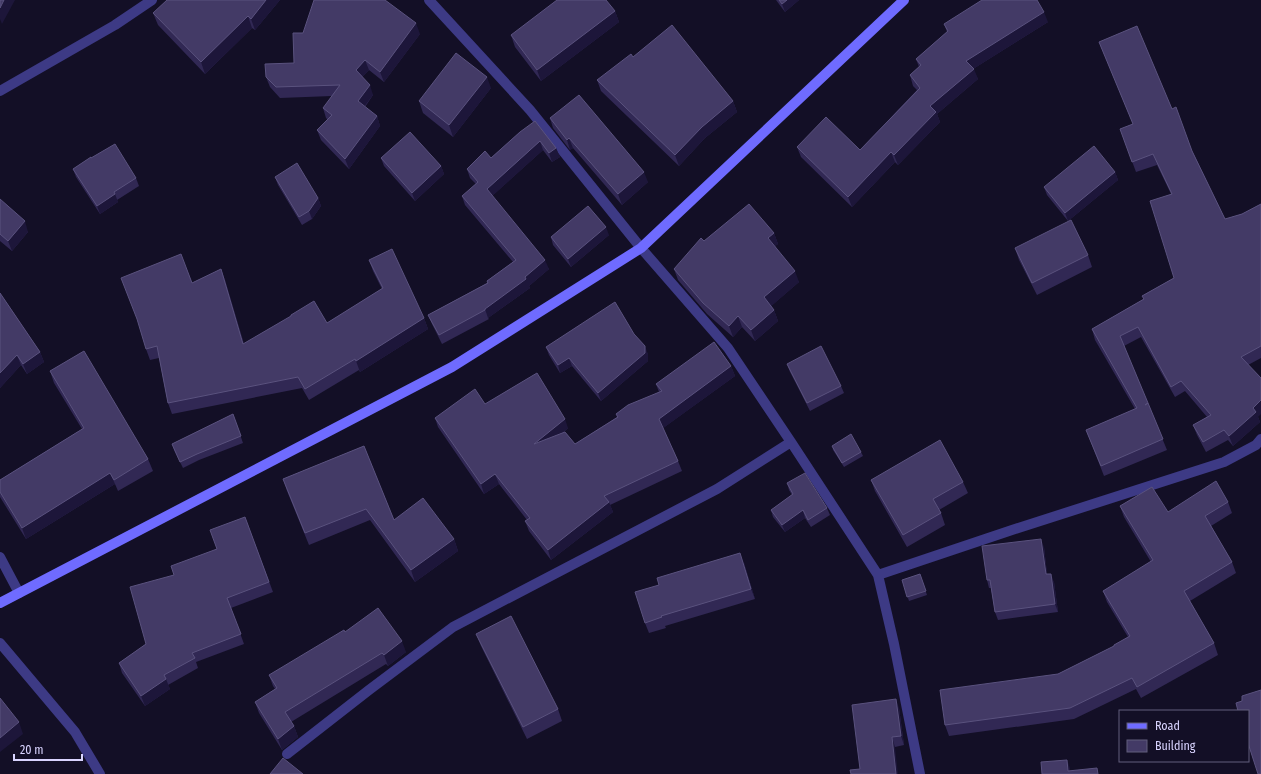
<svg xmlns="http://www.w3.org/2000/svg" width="1261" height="774" viewBox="0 0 1261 774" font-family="'Fira Sans Condensed',sans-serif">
	<rect width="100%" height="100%" fill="#130f26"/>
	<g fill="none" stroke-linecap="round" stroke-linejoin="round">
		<path stroke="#3d3a85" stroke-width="10" d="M429,0L530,110L641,248L728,348L791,442L878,575L894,644L920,774
			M0,91L115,25L152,0
			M0,557L19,593
			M878,575L1012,530L1224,462L1256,445L1261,439
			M0,643L75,732L100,774
			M287,754L369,690L453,627L717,489L791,442"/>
		<path stroke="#6f6bff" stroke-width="10" d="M0,603L452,367L641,248L904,0"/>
	</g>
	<path fill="#312854" d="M280,0L255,30L252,28L205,74L158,25L153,13Z
		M776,0H799L785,12Z
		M615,11L619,22L541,81L515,47L511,35Z
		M1048,22L973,69L978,79L937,114L940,122L898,165L895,162L852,207L801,157L797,147L860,150L917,90L913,86L910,75L919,67L916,59L947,32L944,24Z
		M420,34L384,82L369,70L362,77L373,95L365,107L377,116L380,126L349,169L321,140L317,130L328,120L326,118L323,108L332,96L280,98L270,87L266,77L294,63Z
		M1099,42L1172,109L1225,219L1242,214L1261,204V358L1248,365L1258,417L1260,422L1233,446L1228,440L1206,452L1197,435L1193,425L1207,417L1185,391L1175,397L1141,337L1124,346L1167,450L1104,476L1086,430L1135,409L1095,340L1092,329L1144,299L1142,296L1174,278L1171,194L1157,165L1136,172L1120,129L1133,124Z
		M633,57L733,101L737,112L705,138L679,166L601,91L597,80Z
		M491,88L453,137L423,113L419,101Z
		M550,118L648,182L622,205L573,148L570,150L553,128Z
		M520,132L556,148L560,157L552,162L543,150L492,196L549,269L529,286L530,288L488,318L489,319L442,344L432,324L428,315L487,283V281L513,262L465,205L462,196L476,184L470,178L467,169L491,158Z
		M91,158L136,178L139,186L117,200L118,202L100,214L76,177L73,169Z
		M381,158L441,166L444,174L415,201L384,166Z
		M1115,172L1118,180L1068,221L1047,195L1044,187Z
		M275,177L318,198L321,206L312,219L302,225L278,185Z
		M0,199L28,232L12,251L0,241Z
		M774,233L778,244L775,246L799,282L771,306L774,310L778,321L755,341L742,327L733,337L707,314L678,280L674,269L704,241Z
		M609,235L571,267L553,245L551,237Z
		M1015,248L1088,255L1092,267L1037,295L1019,260Z
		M369,260L424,318L428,329L360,372L359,370L309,400L302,388L172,414L168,403L159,358L150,360L146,349L192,283L221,269L225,280L244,344L327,323L382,289L373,271Z
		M0,293L40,352L44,362L27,374L21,365L0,388Z
		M634,334L648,354V361L601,401L572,366L560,373L549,355L546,347Z
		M787,364L841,386L844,393L810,411L790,372Z
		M731,366L735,376L663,428L678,461L682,471L610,505L613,512L551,560L529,531L525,521L527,520L499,484L484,494L438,427L435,418L485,404L568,428L564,432L575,444L617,417L616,414L659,392L656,384Z
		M50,371L148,459L153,471L118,491L115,484L26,539L0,497V480L82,429L54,383Z
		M233,414L243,443L199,460L183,468L174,450L172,444Z
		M364,446L394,520L454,539L458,551L415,582L370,520L309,545L287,491L283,479Z
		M832,446L861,452L863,456L844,467L833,450Z
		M871,480L963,482L968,493L939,510L941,513L945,525L907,547L875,491Z
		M787,483L827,508L830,515L811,527L805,518L785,532L773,517L771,510L792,495L789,490Z
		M1228,502L1232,513L1211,526L1232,562L1236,573L1190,601L1214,643L1218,655L1141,698L1136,689L1074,719L949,736L945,725L1058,674L1114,646L1128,637L1107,602L1103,591L1151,562L1124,517L1120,506L1168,512Z
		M245,517L273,592L231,608L244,644L196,662L198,668L168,685L170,689L145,706L122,673L119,663L146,644L174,575L217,549Z
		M1044,547L1047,574L1054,582L1058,612L998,620L995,612L991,588H989L987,580Z
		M744,563L755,599L665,626L666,628L649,633L645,623Z
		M920,574L927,595L909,601L902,580Z
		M345,632L406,652L388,666L386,664L291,722L294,726L298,737L282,750L259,713L255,702L275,689L273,686L269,675Z
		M476,634L558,709L562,721L527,739L481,646Z
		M899,708L904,745L895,747L860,769Z"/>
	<path fill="#1d163a" d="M4,0H15L2,24L0,19V8Z
		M266,0H280L255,30L251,19Z
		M787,0H799L785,12L782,4Z
		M615,11L619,22L541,81L537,70Z
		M1044,12L1048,22L970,71L966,61Z
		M248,16L252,28L205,74L201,62Z
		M416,23L420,34L384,82L380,72Z
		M365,60L369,70L359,80L356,70Z
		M974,69L978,79L937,114L940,122L898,165L894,155L930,106Z
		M487,77L491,88L453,137L449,125Z
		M370,85L373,95L361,111L358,101Z
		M733,101L737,112L705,138L679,166L675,155L702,127Z
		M377,116L380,126L349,169L345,159Z
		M569,138L573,148L570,150L567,140Z
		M540,141L543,150L490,198L487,189Z
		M556,148L560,157L552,162L549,153Z
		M891,152L895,162L852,207L848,197Z
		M441,166L444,174L415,201L412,193Z
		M644,172L648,182L622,205L618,194Z
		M1115,172L1118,180L1068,221L1065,213Z
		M115,194L118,202L100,214L97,206Z
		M318,198L321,206L312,219L309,211Z
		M25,221L28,232L12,251L8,241Z
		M606,227L609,235L571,267L568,259Z
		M774,233L778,244L772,249L768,238Z
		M545,260L549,269L529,286L530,288L488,318L485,309Z
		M221,269L225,280L247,355L243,344Z
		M795,271L799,282L768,309L764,297Z
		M774,310L778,321L755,341L751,330Z
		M738,316L742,327L733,337L729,326Z
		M424,318L428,329L360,372L356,361Z
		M645,346L648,354V361L601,401L598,393Z
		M40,352L44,362L27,374L23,364Z
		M17,355L21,365L0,388V373Z
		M569,358L572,366L560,373L558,365Z
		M731,366L735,376L662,429L659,419Z
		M1261,400V414L1258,417L1260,422L1233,446L1229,436L1253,408Z
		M565,419L568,428L538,454L534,444Z
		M110,473L115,484L26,539L22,528Z
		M495,474L499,484L484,494L481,484Z
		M609,502L613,512L551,560L548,550Z
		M803,510L805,518L785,532L782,525Z
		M454,539L458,551L415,582L411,570Z
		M1041,539L1044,547L1048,582L1046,574Z
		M740,553L744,563L755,599L751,589Z
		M1051,574L1054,582L1058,612L1055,604Z
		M402,641L406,652L388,666L384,655Z
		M166,679L170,689L145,706L141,696Z
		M896,699L899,708L904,745L901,736Z
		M19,722L23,734L0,752V738Z
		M294,726L298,737L282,750L278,739Z
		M892,737L895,747L898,774H896Z
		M1067,760L1070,768V774L1068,771Z"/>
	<path fill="#433a66" stroke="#5a527e" d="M0,0H4L0,8Z
		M167,0H266L251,19L248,16L201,62L153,13Z
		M314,0H385L416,23L380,72L365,60L356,70L370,85L358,101L377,116L345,159L317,130L332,115L323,108L340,85L276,87L266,77L265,64L294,63L293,33H303Z
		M557,0H606L615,11L537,70L511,35Z
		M779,0H787L782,4Z
		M982,0H1037L1044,12L966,61L974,69L930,106L936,112L894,155L891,152L848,197L797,147L826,117L860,150L920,88L910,75L921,65L916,59L948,31L944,24Z
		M672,25L733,101L702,127L675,155L597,80L631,54L633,57Z
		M1137,26L1172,109L1176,107L1192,151L1225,219L1242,214L1261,204V346L1241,357L1261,378V400L1253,408L1256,412L1229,436L1224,430L1203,442L1193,425L1211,415L1181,381L1171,387L1138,327L1120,336L1148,403L1145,405L1148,403L1163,439L1101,466L1086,430L1137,408L1092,329L1144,299L1142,296L1174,278L1150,201L1172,194L1153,154L1132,162L1120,129L1133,124L1099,42Z
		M456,53L487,77L449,125L419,101Z
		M579,95L644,172L618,194L569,138L567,140L550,118Z
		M535,121L556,148L549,153L540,141L487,189L545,260L525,277L526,279L485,309V310L439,335L428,315L488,283L487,281L516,260L462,196L478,182L467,169L485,151L491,158L520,132Z
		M410,132L441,166L412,193L381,158Z
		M115,144L136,178L114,192L115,194L97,206L73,169L91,157V158Z
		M1094,146L1115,172L1065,213L1044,187Z
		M297,163L318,198L309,211L299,217L275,177Z
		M0,199L25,221L8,241L0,234Z
		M749,204L774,233L768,238L795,271L764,297L774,310L751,330L738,316L729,326L703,303L674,269L701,238L704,241Z
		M588,206L606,227L568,259L551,237Z
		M1071,220L1088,255L1032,283L1015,248Z
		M392,249L424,318L356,361L355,359L305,389L298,377L168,403L157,346L146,349L137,319L121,278L181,254L192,283L221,269L243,344L291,316V315L314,301L327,323L383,288L369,260Z
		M0,293L40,352L23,364L17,355L0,373Z
		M615,302L634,334L645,346V353L598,393L569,358L558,365L546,347Z
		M714,342L731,366L659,419L678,461L604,496L609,502L548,550L525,521L530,518L495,474L481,484L435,418L475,389L485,404L537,373L565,419L534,444L565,432L575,444L618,417L616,414L628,405L662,391L656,384Z
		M821,346L841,386L807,403L787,364Z
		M84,351L148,459L114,480L110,473L22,528L0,492V480L84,428L50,371Z
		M233,414L241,436L197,454L180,462L172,444Z
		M851,434L861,452L842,463L832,446Z
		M940,440L963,482L933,499L941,513L903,535L871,480Z
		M364,446L394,520L423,498L454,539L411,570L366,509L305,533L283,479Z
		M805,473L827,508L808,520L803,510L782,525L771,510L793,494L787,483Z
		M1216,481L1228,502L1205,516L1232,562L1184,591L1214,643L1137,687L1132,678L1070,708L945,725L940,690L1058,674L1114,646V645L1130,636L1103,591L1153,560L1120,506L1152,487L1168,512Z
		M245,517L269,582L227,598L241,634L192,653L195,658L164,675L166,679L141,696L119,663L146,644L130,587L174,575L171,566L217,549L210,530Z
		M1041,539L1046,574H1051L1055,604L995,612L990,580H987L982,546Z
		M740,553L751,589L661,616L662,617L645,623L635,592L659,585L657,578Z
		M920,574L926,591L907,597L902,580Z
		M378,608L402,641L384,655L382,653L285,712L294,726L278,739L255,702L277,688L269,675L344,630L345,632Z
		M511,616L558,709L523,727L476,634Z
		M1261,690V774H1258L1248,743V711H1238L1236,703L1242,701V696Z
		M0,698L19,722L0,738Z
		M896,699L901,736L892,737L896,774H851L850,770L860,769L852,705Z
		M283,758L303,774H270Z
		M1067,760L1068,771L1097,768L1098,774H1042L1041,762Z"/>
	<rect x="1119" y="710" width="130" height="52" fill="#130f26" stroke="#625e7d"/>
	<rect x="1127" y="723" width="20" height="6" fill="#6f6bff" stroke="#625e7d"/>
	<text x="1155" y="730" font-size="12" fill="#d9d4ff">Road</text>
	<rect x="1127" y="740" width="20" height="12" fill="#433a66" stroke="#625e7d"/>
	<text x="1155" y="750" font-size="12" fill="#d9d4ff">Building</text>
	<path d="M14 754v6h68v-6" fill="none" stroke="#d9d4ff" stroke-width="2"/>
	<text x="20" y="754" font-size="12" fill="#d9d4ff" stroke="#130f26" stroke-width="3" paint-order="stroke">20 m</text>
</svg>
